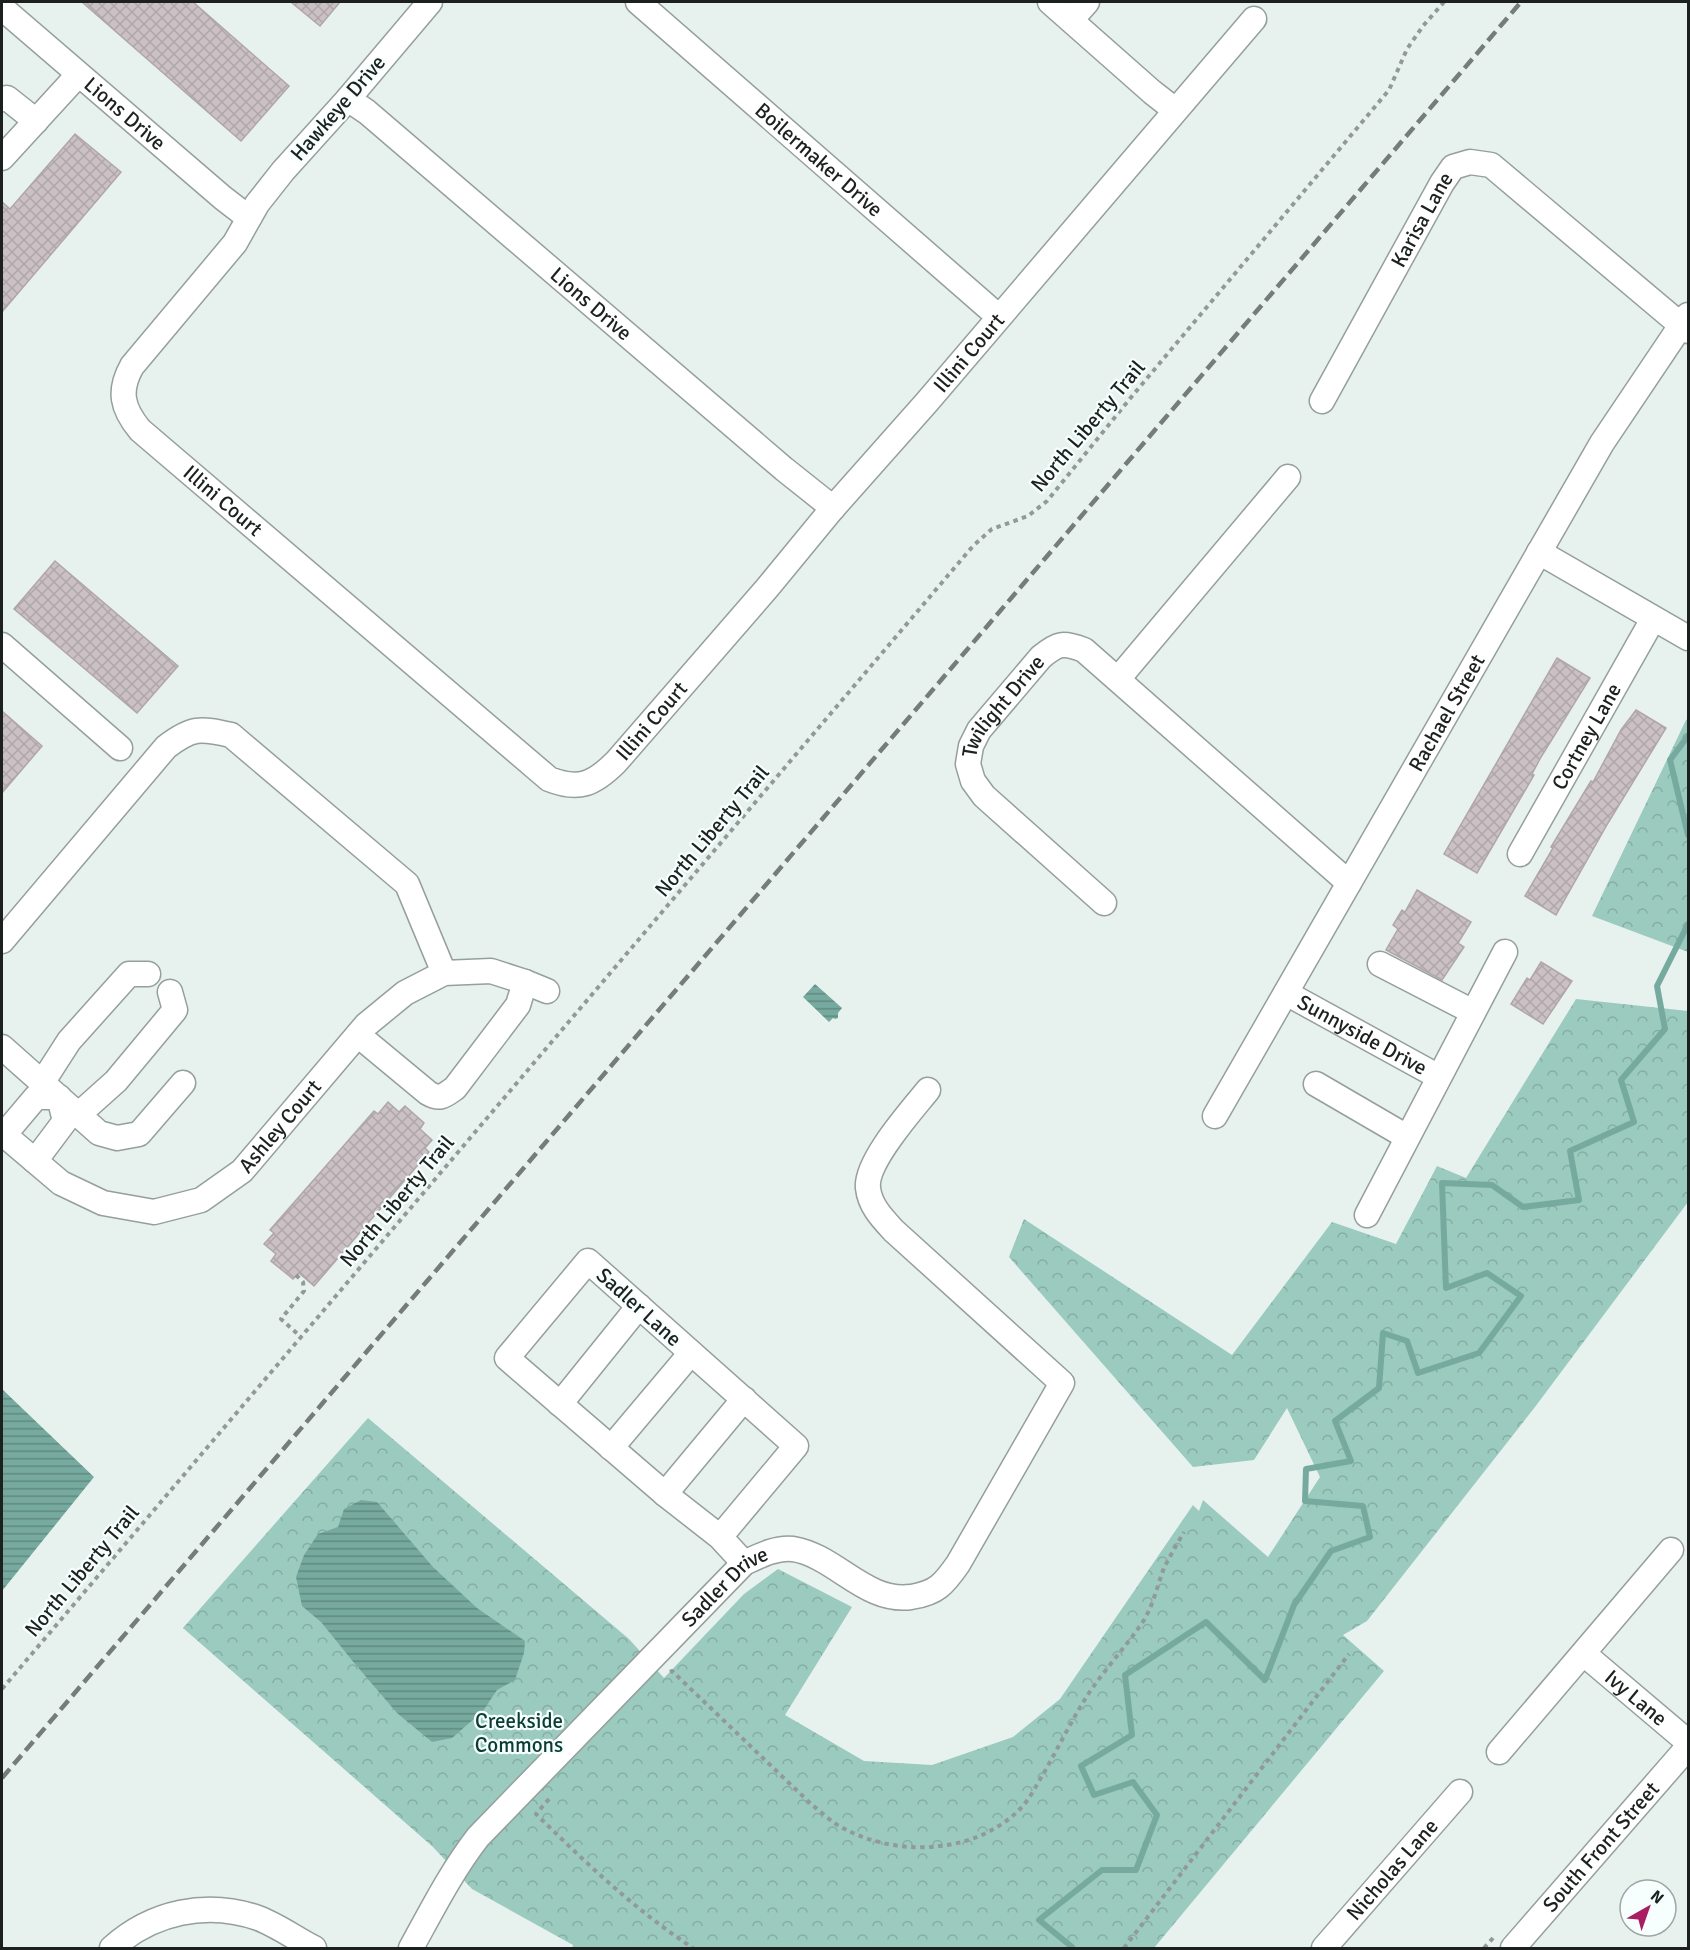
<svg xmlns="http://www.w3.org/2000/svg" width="1690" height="1950" viewBox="0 0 1690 1950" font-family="Signika,sans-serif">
	<defs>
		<pattern id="forest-crowns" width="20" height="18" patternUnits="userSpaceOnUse" patternTransform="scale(1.5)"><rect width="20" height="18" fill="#9bcabf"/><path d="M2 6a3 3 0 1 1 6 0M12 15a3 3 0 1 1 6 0" fill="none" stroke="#85ada4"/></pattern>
		<pattern id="water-rules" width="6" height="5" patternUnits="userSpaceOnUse" patternTransform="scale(1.5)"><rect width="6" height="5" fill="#77aa9f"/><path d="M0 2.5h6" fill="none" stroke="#618a81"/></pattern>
		<pattern id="building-cross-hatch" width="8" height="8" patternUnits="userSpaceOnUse" patternTransform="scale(1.5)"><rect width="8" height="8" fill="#cbc1c4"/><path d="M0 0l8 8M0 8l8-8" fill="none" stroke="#aea6a8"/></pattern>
	</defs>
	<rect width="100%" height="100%" fill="#e7f2ef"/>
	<path fill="url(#forest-crowns)" d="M1688,719V952L1592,916L1686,720Z
		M1576,999L1688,1011V1202L1535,1407L1367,1621L1343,1635L1384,1671L1154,1948H572L573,1945L472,1889L433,1847L183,1628L368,1418L629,1639L664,1678L744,1594L778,1569L852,1607L785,1715L864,1761L932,1765L1013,1737L1060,1699L1193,1505L1199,1511L1203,1500L1268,1557L1320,1477L1287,1408L1254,1460L1193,1467L1009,1257L1024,1219L1232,1355L1332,1222L1396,1244L1437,1166L1466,1178Z"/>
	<path fill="url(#water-rules)" d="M815,984L842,1008L838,1013V1018L835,1019L833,1018L829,1022L803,997Z
		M2,1389L94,1477L2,1591Z
		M361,1500L377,1502L433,1567L477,1608L525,1641L524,1653L515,1680L497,1690L483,1711L452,1738L432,1742L397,1713L355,1664L321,1622L302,1606L296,1577L304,1555L318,1534L338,1527L344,1509Z"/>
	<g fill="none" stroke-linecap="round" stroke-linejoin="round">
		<path stroke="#77aa9f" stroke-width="6" d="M1688,736L1670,760L1688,835
			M1071,1948L1072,1947L1039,1920L1102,1870H1136L1157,1815L1133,1782L1094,1795L1081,1766L1132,1735L1125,1675L1206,1622L1265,1680L1294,1605L1331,1551L1370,1537L1363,1506L1305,1501L1306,1469L1351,1461L1335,1421L1379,1388L1383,1333L1407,1341L1418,1373L1479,1353L1521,1296L1487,1273L1446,1288L1442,1183L1492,1185L1523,1207L1579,1200L1570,1151L1634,1122L1621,1080L1665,1029L1657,986L1688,924"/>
	</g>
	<path fill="url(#building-cross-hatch)" stroke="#b0a6a8" stroke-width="1.5" d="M82,2H193L289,86L241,141Z
		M291,2H340L320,26Z
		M75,134L121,172L2,312V202L10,209Z
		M55,561L178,666L137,713L14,609Z
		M1557,658L1590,678L1541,757L1532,774L1534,775L1477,873L1444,854Z
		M1636,710L1666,728L1608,823L1556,915L1525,896L1553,848L1551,847L1591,781L1593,782L1621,730Z
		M2,711L42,746L2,793Z
		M1417,890L1471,922L1458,943L1464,947L1442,980L1386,950L1398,929L1393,925L1402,910L1405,912Z
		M1541,962L1572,981L1543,1024L1511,1004L1527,978L1530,980Z
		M388,1102L399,1112L405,1106L424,1123L420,1129L432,1140L425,1148L429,1152L314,1286L299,1273L293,1279L271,1261L276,1254L264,1244L274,1233L270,1230L374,1111L378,1114Z"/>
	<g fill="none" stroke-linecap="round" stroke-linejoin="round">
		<g stroke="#959f9d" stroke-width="27">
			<g id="minor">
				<path id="s1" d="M430,2L348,99L283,171L257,204L235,243L132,366C118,391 122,408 140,430L549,779C579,791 594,784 616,762L768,587L833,508L927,402L1254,19"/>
				<path id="s2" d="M638,2L999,317"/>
				<path d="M1050,2L1152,92L1175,110"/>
				<path id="s3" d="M2,8L223,198L249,218"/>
				<path d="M1071,20L1087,2"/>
				<path d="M2,99L7,98L36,121"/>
				<path id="s4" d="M348,99L367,112L784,469L833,508"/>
				<path d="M2,158L78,75"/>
				<path id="s5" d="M1322,401L1442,183L1453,167L1470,162L1491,165L1688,331"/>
				<path d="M1539,552L1688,638"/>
				<path d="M2,645L120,748"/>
				<path d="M1118,679L1288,477"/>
				<path id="s6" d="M1520,854L1653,619"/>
				<path id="s7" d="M1104,903L984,796L973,781L968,764L971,746L979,730L1041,657C1058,643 1063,642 1084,650L1349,883"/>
				<path d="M2,941L166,747C192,727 200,728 231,735L407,884L444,973"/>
				<path d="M1380,964L1473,1012"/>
				<path id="s8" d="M1286,993L1439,1077"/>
				<path d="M358,1035L428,1093C440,1100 444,1096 455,1088L518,1005L525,982"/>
				<path d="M2,1047L99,1133L117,1138L139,1134L183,1083"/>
				<path d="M42,1083L69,1041L129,974H148"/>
				<path d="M1316,1084L1407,1137"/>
				<path d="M78,1115L116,1081L175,1010L170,992"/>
				<path id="s9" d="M1215,1116L1602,443L1688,315"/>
				<path id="s10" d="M2,1133L61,1183L103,1203L154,1212L201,1200L242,1171L366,1025L405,993L444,973L491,971L525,982L547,991"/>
				<path d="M4,1135L36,1097H59L65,1121L35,1161"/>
				<path d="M1367,1215L1505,952"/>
				<path d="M560,1404L639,1306"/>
				<path d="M611,1448L691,1353"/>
				<path d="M665,1494L744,1399"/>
				<path d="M720,1537L796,1446L588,1261L507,1358L665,1494L720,1537L744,1563"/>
				<path id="s11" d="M1584,1654L1688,1742"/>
				<path d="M1499,1752L1671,1550"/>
				<path d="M112,1948C152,1912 207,1900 258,1918C277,1925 296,1939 314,1948"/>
				<path id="s12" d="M411,1948C432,1910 451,1872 478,1837L744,1563C759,1556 776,1547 793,1549C836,1556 865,1603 911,1597C937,1593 944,1584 958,1564L1062,1383L894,1231C882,1218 870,1206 868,1188C865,1162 912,1110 928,1090"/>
				<path id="s13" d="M1324,1948L1460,1792"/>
				<path id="s14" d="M1513,1948L1688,1747"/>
			</g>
		</g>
		<path stroke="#929a98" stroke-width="4" stroke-dasharray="4.5 4.5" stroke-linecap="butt" d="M296,1275L303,1282L304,1291L281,1319L301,1337
			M670,1672L672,1671L812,1805C819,1810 826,1817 833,1822C887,1858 973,1857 1020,1809C1030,1799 1037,1784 1045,1771C1059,1746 1072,1720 1087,1696C1104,1670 1125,1648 1142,1623C1153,1607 1157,1586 1164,1568C1170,1556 1177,1544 1184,1532
			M2,1689L973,546L992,529L1028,516L1047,501L1133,395L1389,90L1407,49L1423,26L1444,2
			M549,1799L536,1814C585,1862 635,1910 693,1948
			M1124,1948L1349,1654
			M1484,1948L1493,1938"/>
		<use href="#minor" stroke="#fff" stroke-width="24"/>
		<path stroke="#757c7a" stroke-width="4.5" stroke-dasharray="12 6" stroke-linecap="butt" d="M2,1778L1521,2"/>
	</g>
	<g text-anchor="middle" stroke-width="4.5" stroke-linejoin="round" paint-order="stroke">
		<g font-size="21" fill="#1c201f" stroke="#f6fffd">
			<text transform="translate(338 108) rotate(-49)" y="7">Hawkeye Drive</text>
			<text dy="7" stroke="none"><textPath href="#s3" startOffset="162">Lions Drive</textPath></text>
			<text dy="7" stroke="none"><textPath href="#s2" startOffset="240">Boilermaker Drive</textPath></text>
			<text dy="7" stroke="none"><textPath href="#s5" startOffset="207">Karisa Lane</textPath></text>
			<text dy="7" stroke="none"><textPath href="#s4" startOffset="318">Lions Drive</textPath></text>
			<text dy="7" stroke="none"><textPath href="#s1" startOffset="1694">Illini Court</textPath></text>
			<text transform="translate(1088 426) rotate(-50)" y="7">North Liberty Trail</text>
			<text dy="7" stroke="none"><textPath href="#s1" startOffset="650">Illini Court</textPath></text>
			<text dy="7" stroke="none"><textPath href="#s7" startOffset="266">Twilight Drive</textPath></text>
			<text dy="7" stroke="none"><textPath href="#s9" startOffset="465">Rachael Street</textPath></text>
			<text dy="7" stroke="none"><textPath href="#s1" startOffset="1208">Illini Court</textPath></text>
			<text dy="7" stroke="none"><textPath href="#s6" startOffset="135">Cortney Lane</textPath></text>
			<text transform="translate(712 831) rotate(-50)" y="7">North Liberty Trail</text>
			<text dy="7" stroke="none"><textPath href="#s8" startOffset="87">Sunnyside Drive</textPath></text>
			<text dy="7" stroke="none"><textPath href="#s10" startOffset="333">Ashley Court</textPath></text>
			<text transform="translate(397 1201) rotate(-50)" y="7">North Liberty Trail</text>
			<text transform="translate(639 1307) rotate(42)" y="7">Sadler Lane</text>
			<text transform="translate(82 1571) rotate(-50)" y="7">North Liberty Trail</text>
			<text dy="7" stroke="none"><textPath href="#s12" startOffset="482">Sadler Drive</textPath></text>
			<text dy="7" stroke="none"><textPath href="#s11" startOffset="68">Ivy Lane</textPath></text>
			<text dy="7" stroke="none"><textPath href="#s14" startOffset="134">South Front Street</textPath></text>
			<text dy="7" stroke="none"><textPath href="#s13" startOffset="104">Nicholas Lane</textPath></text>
		</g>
		<g font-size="21" fill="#0c3d35" stroke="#f6fffd">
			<text x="519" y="1728">Creekside<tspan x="519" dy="24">Commons</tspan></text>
		</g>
	</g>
	<rect width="1690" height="1950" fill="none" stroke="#1c201f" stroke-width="6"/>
	<g transform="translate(1648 1908) rotate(40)"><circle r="28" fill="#f6fffd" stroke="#9fa6a4" stroke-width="1.5"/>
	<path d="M0-4.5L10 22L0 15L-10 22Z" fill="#a91e61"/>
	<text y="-9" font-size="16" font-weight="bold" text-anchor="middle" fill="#1c201f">N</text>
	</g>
</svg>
